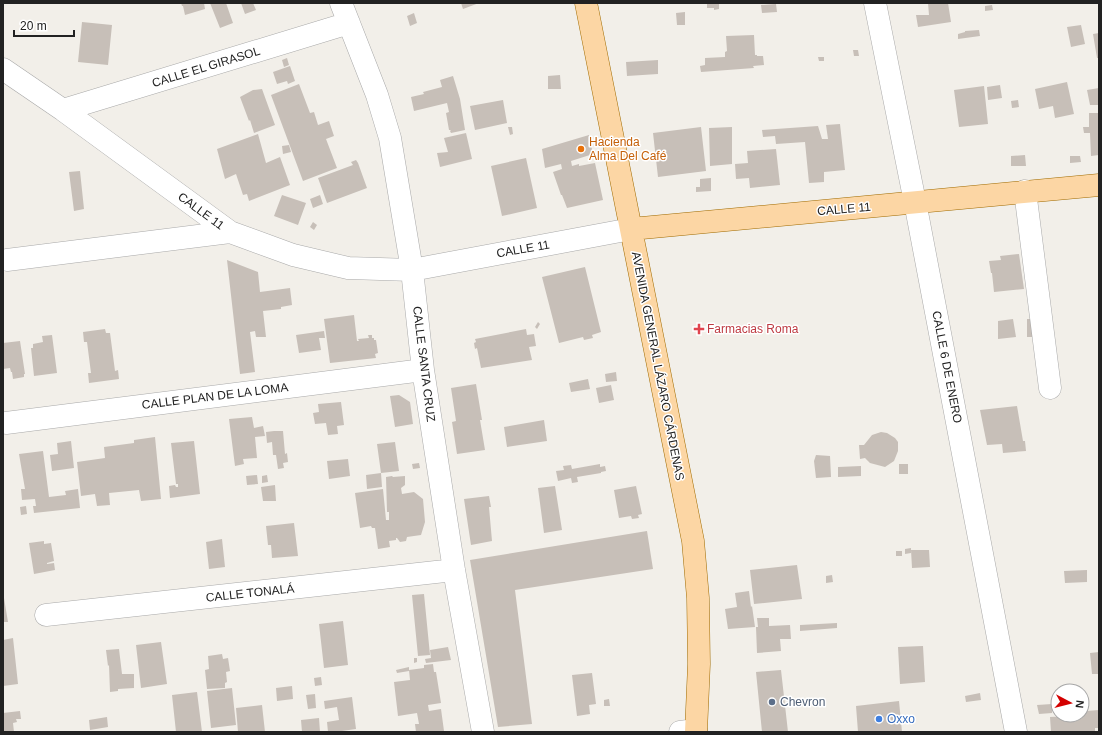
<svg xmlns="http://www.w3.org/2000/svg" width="1102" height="735" viewBox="0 0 1102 735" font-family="Helvetica,sans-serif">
	<rect width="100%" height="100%" fill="#f2efe9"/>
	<path fill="#c7bfb8" d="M181,3H204L205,9L185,15L183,6H182Z
		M210,3H226L233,23L220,28Z
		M241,3H253L256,10L245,14Z
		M461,3H479L463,9Z
		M707,3H719V9L714,10V8H707Z
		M928,3H948L951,22L918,27L916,15H929Z
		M776,4L777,12L762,13L761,5Z
		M992,5L993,10L985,11V6Z
		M685,12V25H677L676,13Z
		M414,13L417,23L410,26L407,16Z
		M82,22L112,25L108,65L78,62Z
		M1081,25L1085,44L1071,47L1067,27Z
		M979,30L980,36L958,39V34L965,32V31Z
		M1099,33V58H1097L1093,34Z
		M754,35L755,55H757V56H763L764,65L753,66L754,68L701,72L700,66L705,65V58L725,57V52L727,51L726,36Z
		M853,50H858L859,56H854Z
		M818,57H824V61H819Z
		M287,58L289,65L284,67L282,60Z
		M658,60V74L627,76L626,62Z
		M290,66L295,81L288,84L287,81L277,84L273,72Z
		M560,75L561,89H548V76Z
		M453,76L460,99L465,130L451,133L450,131L451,130H449L446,113L449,112L447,103L414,111L411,97L424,94L423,92L442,87L440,80Z
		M1067,82L1074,114L1055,118L1053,106L1039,109L1035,89Z
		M299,84L310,113L314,112L318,125L329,121L334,136L326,139L337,168L303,181L271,95Z
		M1000,85L1002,98L988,100L987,87Z
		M984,86L988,124L959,127L954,90Z
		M1099,88V105H1090L1087,90Z
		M262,89L275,125L254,133L250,120L249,121L240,97L253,90Z
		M503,100L507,123L475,130L470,106Z
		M1018,100L1019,107L1012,108L1011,101Z
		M1089,113H1099V155L1091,156L1090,133H1084L1083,127H1089Z
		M840,124L845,170L824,172V182L809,183L805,142L776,144L775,136L763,137L762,130L818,126L822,139H828L826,125Z
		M508,127H512L513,134L510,135Z
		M701,127L706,171L658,177L653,133Z
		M732,127V164L710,166L709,128Z
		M466,133L472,159L440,167L437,153L448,152L444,138Z
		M258,134L266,163L280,157L290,185L249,201L247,194L243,195L236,174L225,179L217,149Z
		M589,135L593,154L571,161L572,166L579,164V166L595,163L603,200L567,208L562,195H561L553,172L562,169L561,164L545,168L542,149Z
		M289,145L291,152L283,154L282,146Z
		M776,149L780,185L750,188L749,178L736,179L735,164L748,163L747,151Z
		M1025,155L1026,166H1011V156Z
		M1070,156H1080L1081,162L1070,163Z
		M526,158L537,208L502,216L491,166Z
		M356,160L358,163L367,188L327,203L318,178L353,165L351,162Z
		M80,171L84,209L74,211L69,172Z
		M711,178V191L696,192V187H700V179Z
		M282,195L306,203L298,225L274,216Z
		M320,195L323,204L313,208L310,199Z
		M313,222L317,225L314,230L310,227Z
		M1019,254L1024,289L994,292L992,273H991L989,261L1001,260L1000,256Z
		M227,260L258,272L260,292L290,288L292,305L281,307V309L263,311L266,337H256L255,331L250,332L255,372L240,374Z
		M585,267L601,332L592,335L593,338L584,340L583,337L559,343L542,277Z
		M354,315L357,341H359L358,339L369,338L368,335H372V338H374V340H376L378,353L375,354L376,358L330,363L324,319Z
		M1013,319L1016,337L998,339V321Z
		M1027,319H1035V337H1027Z
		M538,322L540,324L537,329L535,327Z
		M105,329L106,333H110L115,371L118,370L119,379L89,383L88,373H91L87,342H84L83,332Z
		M526,329L527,335L534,334L536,346L529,347L532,360L481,368L477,348L475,349L474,343L476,342L475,339Z
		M324,331L325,338H319L321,350L299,353L296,335Z
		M52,335L57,373L34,376L31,348H33V344L43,342L42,336Z
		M20,341L25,374H24V377L13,379L12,372H11L10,368L3,369V343Z
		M616,372L617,381L606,382L605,374Z
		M588,379L590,389L571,392L569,383Z
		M476,384L482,420H480L485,450L457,454L452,422L456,421L451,388Z
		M611,385L614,400L599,403L596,388Z
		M399,395L410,402L413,424L395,427L390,396Z
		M341,402L344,425L337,426L338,434L328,435L326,423L315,424L313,413L319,412L318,404Z
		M1017,406L1023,441H1025L1026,451L1003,453L1002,444L987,445L980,410Z
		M252,417L254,428L263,426L265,436L255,437L257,458L243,459L244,464L235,466L229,419Z
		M544,420L547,441L507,447L504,427Z
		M274,431H283L285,454L287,453L288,462L283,463L284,468L278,469L276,455H273L272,442L267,443L266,432Z
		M881,432L887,433L895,438L898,442V451L894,461L885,467L870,463L865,458L860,459L859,445H864L872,435Z
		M155,437L161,499L141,501L139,490L109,493L110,505L97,506L95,494L81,496L77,462L105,458L104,447L134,443V440Z
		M71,441L74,468L52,471L50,455L58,454L57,443Z
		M194,441L200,494L170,498L169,486L175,485L176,487H178V484H176L171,443Z
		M395,442L399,471L381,473L377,444Z
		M43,451L49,497L66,495L65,491L78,489L80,508L34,513L33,506H36L35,499L22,500L21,489H25L19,454Z
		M816,455L830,456L831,477L816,478L814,461Z
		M348,459L350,476L329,479L327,461Z
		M419,463L420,468L413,469L412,464Z
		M600,464V467L605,466L606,471L601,472V473L577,477L578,482L572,483L571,478L558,481L556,471L564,470L563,466L571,465L572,469Z
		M899,464H908V474H899Z
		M861,466V476L838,477V467Z
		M381,473L382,487L367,489L366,475Z
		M257,475L258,484L247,485L246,476Z
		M267,475L268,482L262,483V476Z
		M392,476L393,477L405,476V485L401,488L402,494L414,492L423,499L425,522L421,535L407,537L406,541L400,542L397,538H396V540L389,541L390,547L378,549L375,528H372L371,526L360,528L355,493L383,489L386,520H389V512H387L386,477Z
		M275,485L276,501H263L261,487Z
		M555,486L562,530L544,533L538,488Z
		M636,486L642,514L638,515L639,518L632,519L631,516L619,518L614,490Z
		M489,496L491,507H489L492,541L471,545L464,499Z
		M26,506L27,514L21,515L20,507Z
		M294,523L298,556L272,558L271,545H268L266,526Z
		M647,531L653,569L515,590L532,724L498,727L470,560Z
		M222,539L225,567L209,569L206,542Z
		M44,541V544L51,543L54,561L47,563V564L54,563L55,570L34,574L29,543Z
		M911,548V553L905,554V549Z
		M911,550H929L930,567L912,568Z
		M896,551H902V556H896Z
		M797,565L802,599L754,604L750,570Z
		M1087,570V582L1065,583L1064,571Z
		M832,575L833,582L826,583V576Z
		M749,591L751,607L752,606L755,627L728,629L725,609L737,607L735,593Z
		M424,594L430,655L418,656L412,595Z
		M3,598H4L8,622H3Z
		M757,618H769V626L790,625L791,639H780L781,651L757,653L756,627H758Z
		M343,621L348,665L324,668L319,624Z
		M837,623V628L800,631V625Z
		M13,638L18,684L3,686V640Z
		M161,642L167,684L141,688L136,645Z
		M923,646L925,682L900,684L898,647Z
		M448,647L451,660L426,663L425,659L431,658L430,650Z
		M119,649L122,674H134V688L118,689V691L110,692L109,665L108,666L106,650Z
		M1099,652V674H1092L1090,653Z
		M222,654L223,659L228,658L230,671L226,672L227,682L225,683V688L207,689L205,670L209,669L208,656Z
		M414,658H417V662L414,663Z
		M433,664L434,672H436L441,703L428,705L429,711L441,709L444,731L416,732L415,724H419L417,713L398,716L394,682L410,680L409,670L424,668V665Z
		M409,667V671L397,673L396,670Z
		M781,670L788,732H762L756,672Z
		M592,673L596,704L589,705L590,714L577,716L572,675Z
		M321,677L322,685L315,686L314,678Z
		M292,686L293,699L277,701L276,688Z
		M232,688L236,725L211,728L207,691Z
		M197,692L202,732H176L172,695Z
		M980,693L981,700L966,702L965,696Z
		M315,694L316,708L308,709L306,695Z
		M352,697L356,729L342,731V732H328L327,722L339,720L337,707L325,709L324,701Z
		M609,699L610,706H604V700Z
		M899,701L902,732H858L856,706Z
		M1052,704V713L1039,714L1037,705Z
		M262,705L265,732H238L236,708Z
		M1099,710V728H1095V732H1051L1050,717L1070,716V715H1082V713H1086V711Z
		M20,711L21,719H16L17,722L13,723L14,732H3V713Z
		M107,717L108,727L90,730L89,720Z
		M319,718L320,732H302L301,720Z"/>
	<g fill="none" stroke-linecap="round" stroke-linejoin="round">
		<g stroke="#a9a9a9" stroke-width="23">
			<path id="minor" d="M341,3L377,95L390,138L412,270L423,370L454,570L483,732
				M875,3L915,202L1016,732
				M3,69L63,110L230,232L293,255L348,268L412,270L631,229
				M63,110L349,23
				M1025,191L1050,388
				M7,260L230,232
				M6,423L423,370
				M46,615L454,570
				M680,732L696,730"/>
		</g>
		<g stroke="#a06b00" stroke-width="23">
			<path id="major" d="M586,3L693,541L698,598L699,664L696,732
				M631,229L1099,185"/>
		</g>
		<use href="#minor" stroke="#fff" stroke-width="22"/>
		<use href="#major" stroke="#fcd6a4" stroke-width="22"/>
	</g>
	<circle fill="#e8710a" stroke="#fff" stroke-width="1.5" cx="581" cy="149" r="4"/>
	<path fill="#e0444e" stroke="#fff" stroke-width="1.5" d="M697 323h4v4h4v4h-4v4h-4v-4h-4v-4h4z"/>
	<circle fill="#5c6f8a" stroke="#fff" stroke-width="1.5" cx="772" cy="702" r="4"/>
	<circle fill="#3f7fe0" stroke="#fff" stroke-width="1.5" cx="879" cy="719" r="4"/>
	<g text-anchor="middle" stroke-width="3" stroke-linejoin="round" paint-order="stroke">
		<g font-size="12" fill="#222" stroke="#fff">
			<text transform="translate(206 67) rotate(-17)" y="4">CALLE EL GIRASOL</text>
			<text transform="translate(844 209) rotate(-5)" y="4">CALLE 11</text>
			<text transform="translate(201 211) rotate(36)" y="4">CALLE 11</text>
			<text transform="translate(523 249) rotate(-10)" y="4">CALLE 11</text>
			<text transform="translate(424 364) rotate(83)" y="4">CALLE SANTA CRUZ</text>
			<text transform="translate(658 366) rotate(79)" y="4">AVENIDA GENERAL LÁZARO CÁRDENAS</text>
			<text transform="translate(947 367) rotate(79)" y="4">CALLE 6 DE ENERO</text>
			<text transform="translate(215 396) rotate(-7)" y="4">CALLE PLAN DE LA LOMA</text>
			<text transform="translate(250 593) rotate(-6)" y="4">CALLE TONALÁ</text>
		</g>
		<g font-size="12" fill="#c56008" stroke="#fff" text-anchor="start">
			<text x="589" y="146">Hacienda<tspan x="589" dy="14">Alma Del Café</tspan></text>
		</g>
		<g font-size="12" fill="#be3a42" stroke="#fff" text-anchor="start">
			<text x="707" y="333">Farmacias Roma</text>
		</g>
		<g font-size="12" fill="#4e5e75" stroke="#fff" text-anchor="start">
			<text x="780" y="706">Chevron</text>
		</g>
		<g font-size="12" fill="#366cbe" stroke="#fff" text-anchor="start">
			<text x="887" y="723">Oxxo</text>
		</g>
	</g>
	<rect width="1102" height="735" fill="none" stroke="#222222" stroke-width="8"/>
	<g transform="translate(1070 703) rotate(97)"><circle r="19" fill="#ffffff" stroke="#a7a7a7"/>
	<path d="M0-3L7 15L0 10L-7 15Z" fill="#d40000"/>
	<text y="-6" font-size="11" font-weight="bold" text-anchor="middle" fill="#222222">N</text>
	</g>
	<path d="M14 30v6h60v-6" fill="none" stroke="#222222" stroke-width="2"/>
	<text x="20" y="30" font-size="12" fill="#222222" stroke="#ffffff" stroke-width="3" paint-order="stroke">20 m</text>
</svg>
